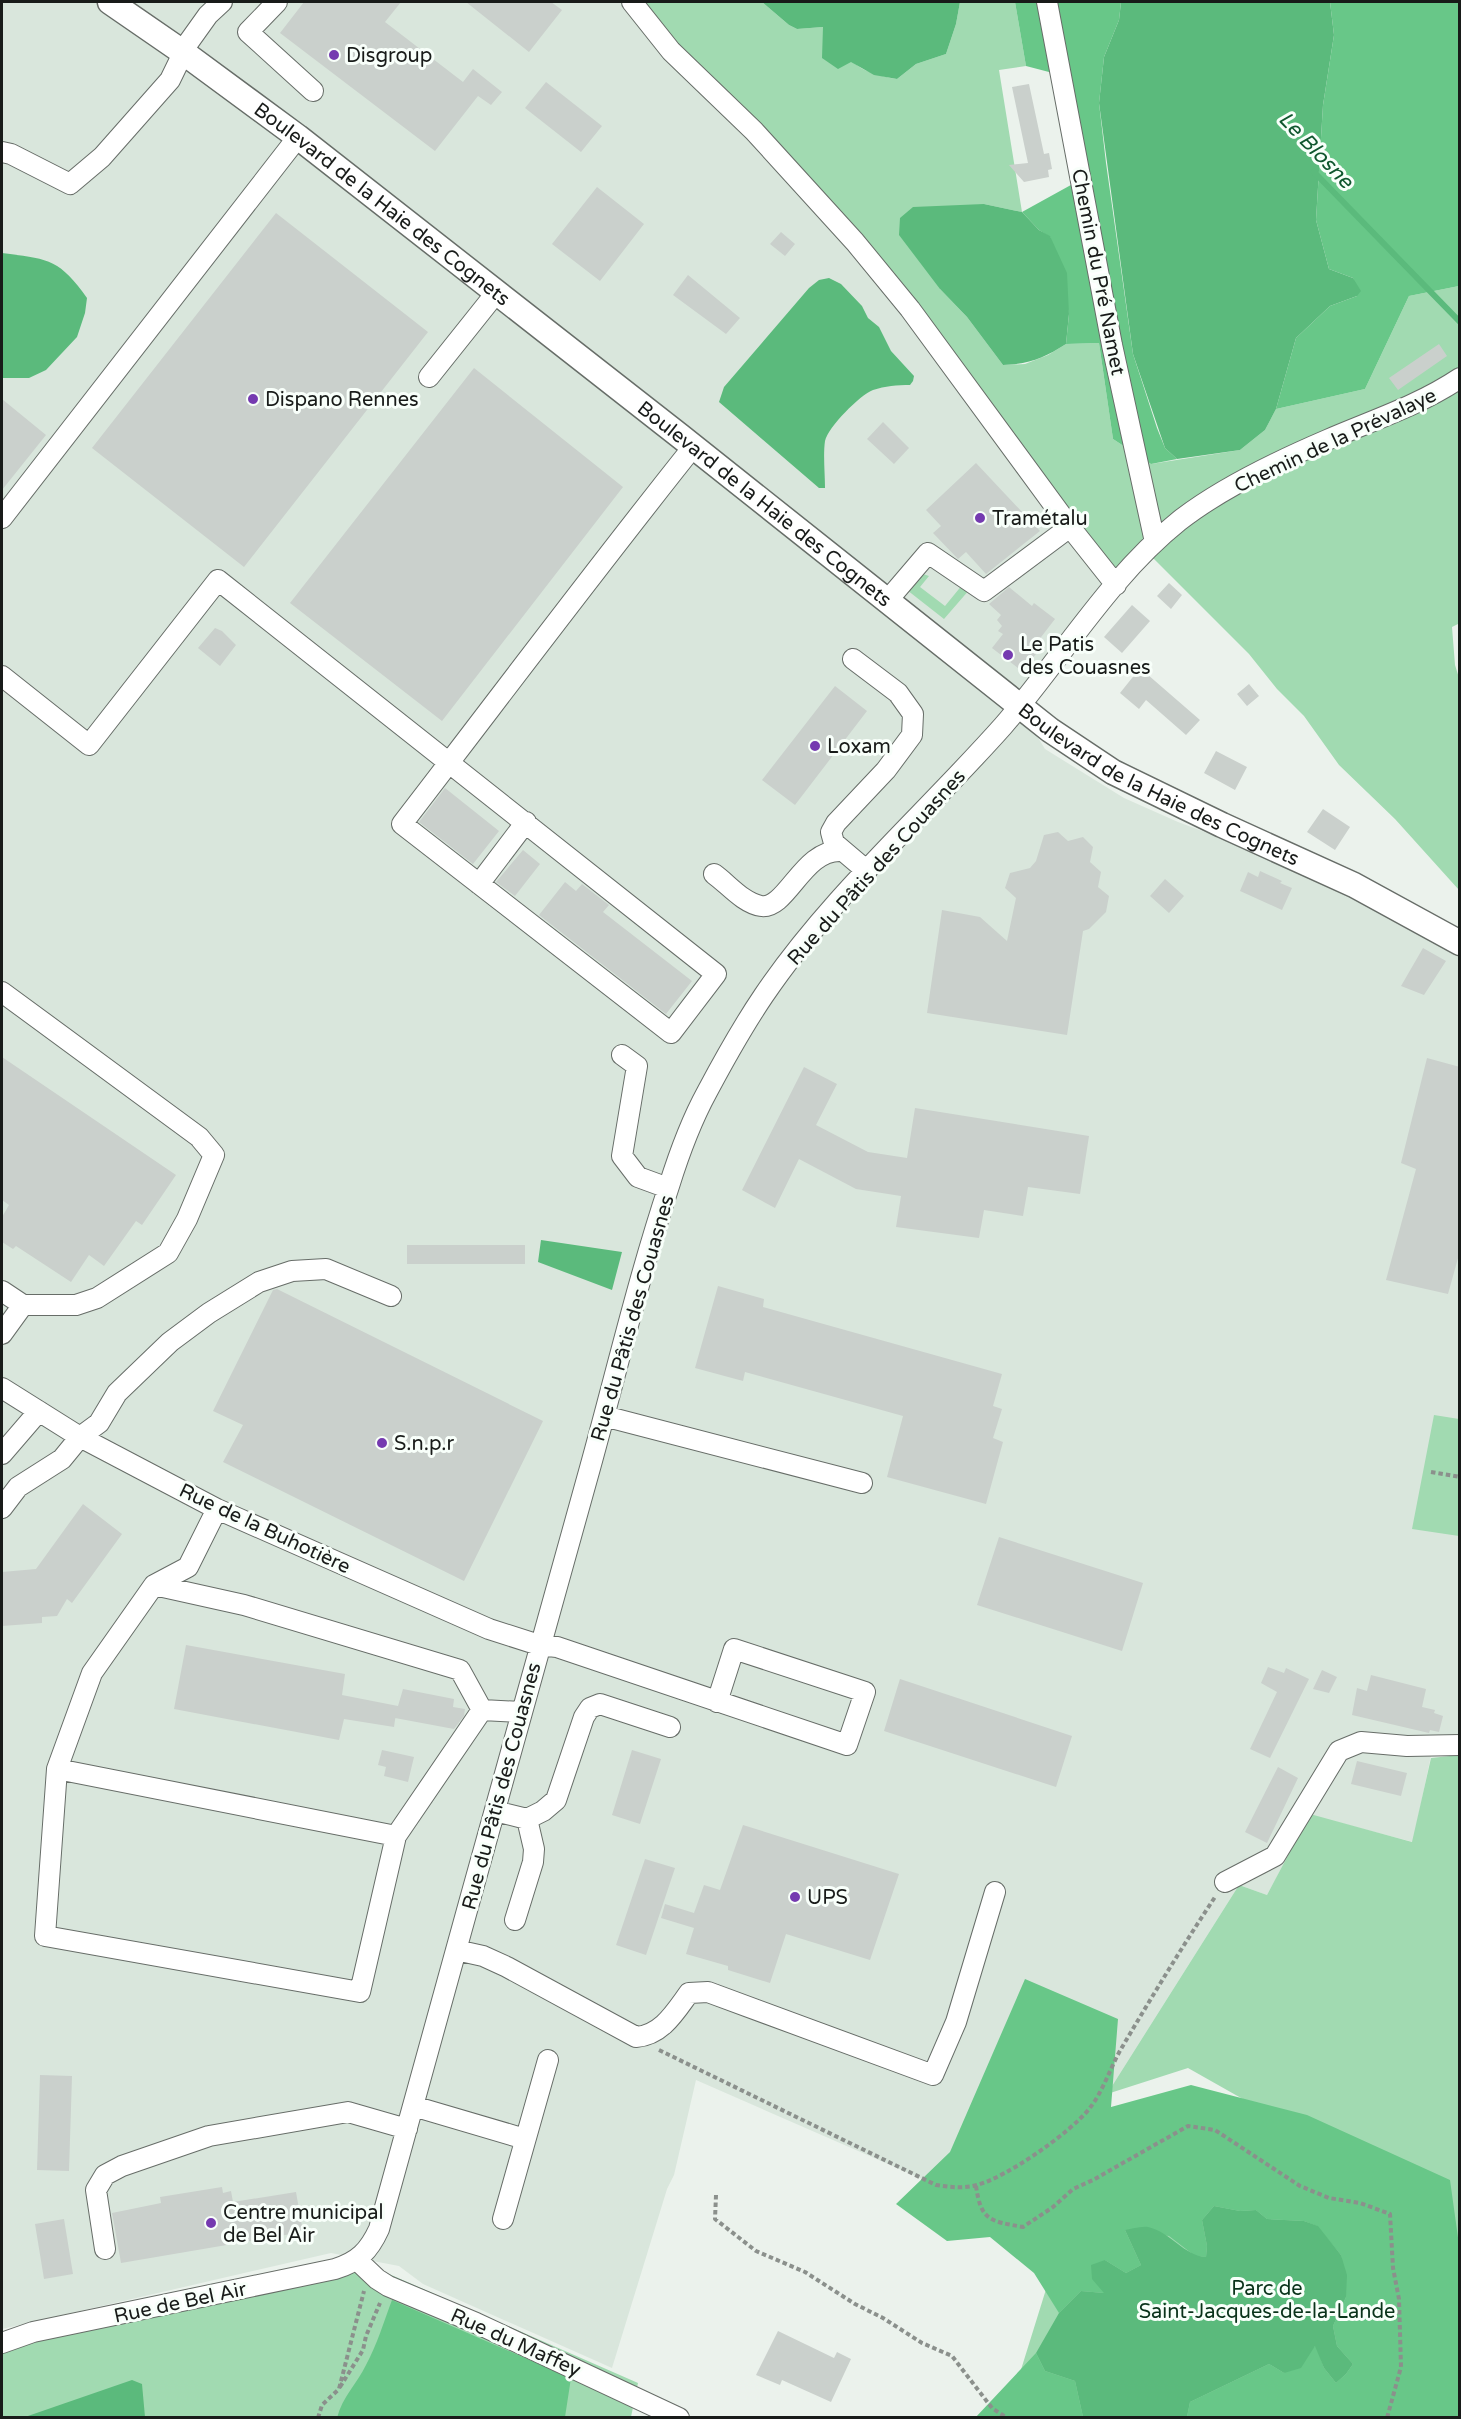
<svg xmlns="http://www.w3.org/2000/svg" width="1461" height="2419" viewBox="0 0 1461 2419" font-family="'Varela Round',sans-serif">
	<rect width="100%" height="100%" fill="#ebf2ec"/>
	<path fill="#d9e6dc" d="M2,2H623L754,134L896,299L1113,577L1019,707L1045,749L1124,798L1178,822L1242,846L1355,896L1459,956V1739L1433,1746L1413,1842L1310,1815L1267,1895L1239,1885L1107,2094L936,2185L696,2080L674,2175L667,2189L612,2368L423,2284L399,2266L331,2253L2,2329Z"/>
	<path fill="#a1dab1" d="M623,2H762L789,25L797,29L823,27C849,60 854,72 897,79L916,64L946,54L956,24L960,2H1015L1026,66L999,70L1022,212L984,204L940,289L967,317L1003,365L1025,364L1048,355L1066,344L1099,343L1113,439L1151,464L1240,450L1265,430L1276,409L1365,389L1409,296L1459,286L1460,623L1452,627L1455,665L1460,681L1459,890L1395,819L1339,765L1304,716L1277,689L1249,654L1154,559L1133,555L1113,577L896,299Z
		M920,573L929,576L920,587L945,606L963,584L970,589L944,619L907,590Z
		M1434,1415L1459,1419V1536L1412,1529Z
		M1459,1755V2417L1006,2418L1066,2225L1305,2134L1188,2068L1107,2094L1239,1885L1267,1895L1310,1814L1412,1842L1431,1758Z
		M357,2260L638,2383L631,2417H2V2343Z"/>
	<path fill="#68c788" d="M1015,2H1121L1119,20L1104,57L1099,103L1106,163L1133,354L1157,428L1165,448L1177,459L1151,464L1113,439L1099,343L1066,344L1069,314L1056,253L1050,237L1039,230L1022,212L1089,175L1072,78L1026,66Z
		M1330,2H1459V286L1409,296L1365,389L1276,409L1296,338L1330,306L1357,296L1353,278L1329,269L1316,220L1323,105L1334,35Z
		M1025,1979L1118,2019L1111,2107L1191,2085L1307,2115L1450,2180L1460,2252L1459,2417H1187L1190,2402L1269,2364L1284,2373L1316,2345L1324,2368L1336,2383L1346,2374L1353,2364L1337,2346L1333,2326L1346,2297L1341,2255L1317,2226L1304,2221L1267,2219L1256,2210L1240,2211L1214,2206L1202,2220L1207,2246L1206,2257L1195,2256L1169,2236L1125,2230L1141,2265L1126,2273L1105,2260L1104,2293L1081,2291L1059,2313L1034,2273L990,2237L947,2241L896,2204L950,2152Z
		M392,2300L571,2378L565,2417L337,2418C342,2397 357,2384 366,2365C377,2345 384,2321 392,2300Z
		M1036,2353L1045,2371L1075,2381L1083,2417L975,2418Z"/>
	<path fill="#5bba7c" d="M762,2H960L956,24L946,54L916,64L897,79L874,75L851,62L838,69L822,58L823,27L797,29L789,25Z
		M1121,2H1330L1334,35L1323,105L1316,220L1329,269L1353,278L1361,291L1357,296L1330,306L1296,338L1276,409L1265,430L1240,450L1177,459L1165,448L1133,354L1099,103L1104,57L1119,20Z
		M984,204L1022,212L1039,230L1050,236L1067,273L1069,314L1066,344C1044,358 1029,364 1003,365L967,317L940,289L899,235L900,218L913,207Z
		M2,253C47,259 59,258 87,298L85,313L77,337L46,370L29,378H2Z
		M829,278L841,284L862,306L868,318L879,327L891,351L914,376L913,381L910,385C897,385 885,386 873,390C860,395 828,427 825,441C823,455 825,473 825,488H819L726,408L719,402L724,387L809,288L819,280Z
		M541,1240L622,1252L612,1290L538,1262Z
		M1214,2206L1240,2211L1256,2210L1267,2219L1304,2221L1318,2226L1341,2255L1347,2275L1346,2297L1333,2326L1337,2346L1353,2364L1346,2374L1336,2383L1324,2368L1315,2346L1301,2368L1284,2373L1269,2364L1190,2402L1187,2417H1083L1075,2381L1045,2371L1036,2353L1059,2313L1081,2291L1104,2293L1092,2279L1091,2265L1105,2260L1126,2273L1141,2265L1125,2230C1132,2229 1141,2226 1148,2227C1171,2232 1184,2256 1206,2257L1207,2246L1202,2220Z
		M132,2380L142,2384L145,2417H25Z"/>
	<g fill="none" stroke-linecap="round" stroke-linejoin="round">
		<path stroke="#5bba7c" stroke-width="6" d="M1314,172L1460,322"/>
	</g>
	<path fill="#cad0cc" d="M304,2H401L385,22L463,82L473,69L502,92L491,105L478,96L435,151L280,33Z
		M466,2H551L562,10L529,52Z
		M546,82L602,126L581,152L525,108Z
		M1029,84L1044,154L1049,153L1052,169L1048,170L1049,177L1024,182L1009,165L1028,163L1012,87Z
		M597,187L644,224L600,281L552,244Z
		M276,213L428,332L244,567L92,448Z
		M781,232L795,244L785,256L770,244Z
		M688,275L740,318L726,334L673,295Z
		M1439,344L1447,356L1398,390L1389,378Z
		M474,368L623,487L442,721L290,603Z
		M2,399L46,435L2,490Z
		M883,422L909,448L894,464L867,439Z
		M976,463L1040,531L986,574L966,552L958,559L933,533L941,526L926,510Z
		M1169,583L1182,595L1171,609L1157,596Z
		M1009,587L1032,606L1034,603L1055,619L1038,641L1043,645L1025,668H1018L992,648L1003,634L998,631L1002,626L997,620L1001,615L989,604Z
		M1132,605L1150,621L1122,653L1104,637Z
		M215,628L222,631L236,645L220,666L198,648Z
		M1140,668L1200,720L1186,735L1146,700L1139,709L1120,693Z
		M1249,684L1259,696L1247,706L1237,694Z
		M835,686L867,711L795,805L762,780Z
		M1216,751L1247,767L1235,790L1204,773Z
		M445,788L499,831L473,864L419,822Z
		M1323,809L1350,827L1335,850L1307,832Z
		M1058,832L1068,841L1083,837L1093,847L1090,862L1101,872L1098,887L1109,896L1106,912L1089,929L1083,931L1067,1035L927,1013L942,910L980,917L1007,941L1016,898L1005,888L1010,873L1030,868L1036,861L1044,835Z
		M523,850L540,864L515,896L496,882Z
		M1260,871L1282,881L1280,883L1292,888L1282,910L1240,891L1248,872L1258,877Z
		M1165,879L1184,896L1169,913L1150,896Z
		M565,882L576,891L582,884L609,905L603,912L692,981L666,1014L539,915Z
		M1423,948L1446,961L1424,995L1401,986Z
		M2,1057L176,1175L142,1225L136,1221L104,1266L89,1255L71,1282L16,1246L13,1249L2,1242V1217L9,1205L2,1200Z
		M1427,1058L1460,1067V1251L1448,1294L1386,1280L1416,1169L1401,1163Z
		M804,1067L837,1084L816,1125L868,1152L907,1158L915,1108L1089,1136L1080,1194L1028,1187L1023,1216L984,1210L979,1238L896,1227L901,1196L856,1189L799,1159L775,1208L742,1190Z
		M407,1245H525V1264H407Z
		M718,1286L764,1299L763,1307L1002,1374L993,1406L1002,1409L993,1438L1003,1442L986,1504L887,1477L903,1416L745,1372L743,1381L695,1368Z
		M277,1289L543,1421L464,1581L223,1462L243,1425L213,1411L273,1290Z
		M83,1504L122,1534L72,1603L67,1599L57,1616L42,1617V1623L2,1626V1572L36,1569Z
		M999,1537L1143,1583L1122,1651L977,1605Z
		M186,1645L345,1674L342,1695L398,1706L403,1689L454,1699L453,1707L465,1709L464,1716L454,1729L395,1718L396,1713L394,1727L344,1719L339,1740L174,1709Z
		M1268,1667L1284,1673L1286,1668L1309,1679L1270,1758L1250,1749L1277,1692L1261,1683Z
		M1322,1670L1337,1677L1329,1693L1313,1689Z
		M1371,1675L1426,1689L1422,1707L1435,1710L1434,1713L1443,1716L1439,1732L1430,1730L1429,1733L1352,1715L1357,1688L1367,1691Z
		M900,1679L1072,1736L1056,1787L884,1731Z
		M382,1750L414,1757L408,1782L384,1776L386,1767L378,1765Z
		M632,1750L661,1759L640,1824L612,1815Z
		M1357,1761L1407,1773L1401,1796L1351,1784Z
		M1278,1767L1298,1778L1267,1843L1245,1832Z
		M743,1825L899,1874L870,1960L786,1934L770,1983L728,1970V1966L686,1954L694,1928L661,1918L665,1904L694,1913L704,1885L720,1890Z
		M645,1859L675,1868L646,1955L616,1945Z
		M40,2075L72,2076L69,2171L37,2170Z
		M222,2187L223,2193L231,2191L233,2202L296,2192L303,2232L121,2263L112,2213L161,2203L160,2197Z
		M64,2219L73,2274L44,2279L35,2224Z
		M778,2331L834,2358L837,2352L851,2359L831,2402L782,2380L780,2385L756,2375Z"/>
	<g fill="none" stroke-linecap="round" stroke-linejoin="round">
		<g stroke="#676d68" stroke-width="22">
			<path id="minor" d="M277,2L248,32L313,91
				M632,2L671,51L754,131L855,242L910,309L1070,527L1116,585
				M1047,2L1112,345L1155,542
				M2,152L11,154L70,184L102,157L170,80L188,43L208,15L222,2
				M429,377L496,293
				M2,518L298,137
				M887,601L928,553L984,591L1070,527
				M853,659L898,693L913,714L912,735L886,770L836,823L831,832L834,843L867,871
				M2,676L89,745L218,580L716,974L671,1033L402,824C499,698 594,571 693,447
				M714,874C728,884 743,903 761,906C787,910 803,848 842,851
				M479,884L526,822
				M2,992L199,1137L214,1155L187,1219L168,1253L97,1298L76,1305H23
				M622,1055L637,1066L622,1156L638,1177L668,1188
				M2,1291L23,1305L2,1334
				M2,1388L80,1437L217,1509L489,1629L539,1645L557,1647L847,1745L865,1692L734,1649L717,1702
				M604,1416L862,1483
				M2,1454L39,1411
				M2,1508L18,1487L62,1459L80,1437L99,1423L117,1393L170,1342L209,1313L259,1282L292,1271L326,1269L391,1296
				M217,1509L188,1567L154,1585L92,1673L57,1769L45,1936L360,1992L396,1836L482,1710L521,1712
				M154,1585L244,1605L460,1670L482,1710
				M57,1769L396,1836
				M495,1811L527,1819L543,1811L556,1800L584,1717L590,1708L600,1704L670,1727
				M1225,1882L1275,1856L1339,1751L1361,1742L1407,1746L1460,1745
				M515,1920L533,1862L534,1849L527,1819
				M456,1950L483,1956L507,1967L636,2037C662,2035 675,2012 689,1993L708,1992L933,2075L956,2022L995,1892
				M413,2106L525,2139
				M503,2219L548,2060
				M105,2249L96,2190L105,2175L122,2166L209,2136L348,2112L407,2129
				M357,2260L377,2279L388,2286L476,2323L679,2418
				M2,2343L33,2332L335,2269C358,2262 369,2251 379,2229C449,1975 519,1722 590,1468C616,1374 638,1279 669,1186C679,1154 690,1123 707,1092C724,1060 743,1026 764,995C831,896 924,815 1003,726C1061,659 1110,576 1179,521C1221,488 1278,461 1327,440C1373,420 1418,406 1460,378"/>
		</g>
		<g stroke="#676d68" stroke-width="27">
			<g id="major">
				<path id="s1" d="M110,2L184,53L298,137L680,436L1050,730L1113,772L1222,825L1354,885L1460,943"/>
			</g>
		</g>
		<path stroke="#8b908c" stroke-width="4" stroke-dasharray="4.5 3" stroke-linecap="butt" d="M1431,1472L1460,1477
			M659,2050L936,2185C950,2187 963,2189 977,2185C1007,2177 1070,2133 1089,2109C1103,2092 1110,2068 1121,2049C1151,1998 1182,1947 1215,1897
			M976,2186C981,2221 990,2221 1023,2227L1053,2207L1073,2189L1093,2180L1188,2126L1215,2130L1300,2186L1329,2198L1360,2203L1390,2214L1393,2268L1399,2299L1401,2367L1387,2418
			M716,2195L715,2219L756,2251L805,2272L855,2304L883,2318L922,2343L952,2356L992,2408L1007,2418
			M340,2387L363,2350L366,2336L380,2303
			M318,2418L322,2405L339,2389L364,2291"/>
		<use href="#minor" stroke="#fff" stroke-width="20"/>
		<use href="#major" stroke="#fff" stroke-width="24"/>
	</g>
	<g fill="#753ab0" stroke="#f8fffa" stroke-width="2">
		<circle cx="334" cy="55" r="6"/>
		<circle cx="253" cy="399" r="6"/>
		<circle cx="980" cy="518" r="6"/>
		<circle cx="1008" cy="655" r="6"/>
		<circle cx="815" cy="746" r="6"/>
		<circle cx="382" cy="1443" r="6"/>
		<circle cx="795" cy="1897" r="6"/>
		<circle cx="211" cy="2223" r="6"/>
	</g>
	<g text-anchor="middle" stroke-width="6" stroke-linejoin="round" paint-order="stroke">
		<g font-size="20" fill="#181b19" stroke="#f8fffa" text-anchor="start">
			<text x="346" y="62">Disgroup</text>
			<text x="265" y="406">Dispano Rennes</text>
			<text x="992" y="525">Tramétalu</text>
			<text x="1020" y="651">Le Patis<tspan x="1020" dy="23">des Couasnes</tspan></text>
			<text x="827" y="753">Loxam</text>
			<text x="394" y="1450">S.n.p.r</text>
			<text x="807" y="1904">UPS</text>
			<text x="223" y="2219">Centre municipal<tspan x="223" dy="23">de Bel Air</tspan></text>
		</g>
		<g font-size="20" fill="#181b19" stroke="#f8fffa">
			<text dy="7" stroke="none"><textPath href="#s1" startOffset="339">Boulevard de la Haie des Cognets</textPath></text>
			<text transform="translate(1099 272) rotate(79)" y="7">Chemin du Pré Namet</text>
			<text transform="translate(1335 440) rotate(-25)" y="7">Chemin de la Prévalaye</text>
			<text dy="7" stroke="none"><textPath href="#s1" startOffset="825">Boulevard de la Haie des Cognets</textPath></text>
			<text dy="7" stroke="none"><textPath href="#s1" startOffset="1311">Boulevard de la Haie des Cognets</textPath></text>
			<text transform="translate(876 867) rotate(-48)" y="7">Rue du Pâtis des Couasnes</text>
			<text transform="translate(632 1318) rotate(-74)" y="7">Rue du Pâtis des Couasnes</text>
			<text transform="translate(265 1528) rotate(25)" y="7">Rue de la Buhotière</text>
			<text transform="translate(501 1786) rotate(-75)" y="7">Rue du Pâtis des Couasnes</text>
			<text transform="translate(180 2302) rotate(-12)" y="7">Rue de Bel Air</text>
			<text transform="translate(516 2342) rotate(24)" y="7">Rue du Maffey</text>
		</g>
		<g font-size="20" fill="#09331a" stroke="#f8fffa">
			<text x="1267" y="2295">Parc de<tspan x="1267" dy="23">Saint-Jacques-de-la-Lande</tspan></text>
		</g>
		<g font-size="21" font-style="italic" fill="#10572f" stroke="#f8fffa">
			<text transform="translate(1316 150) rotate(46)" y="7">Le Blosne</text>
		</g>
	</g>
	<rect width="1461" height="2419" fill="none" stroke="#181b19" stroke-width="6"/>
</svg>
